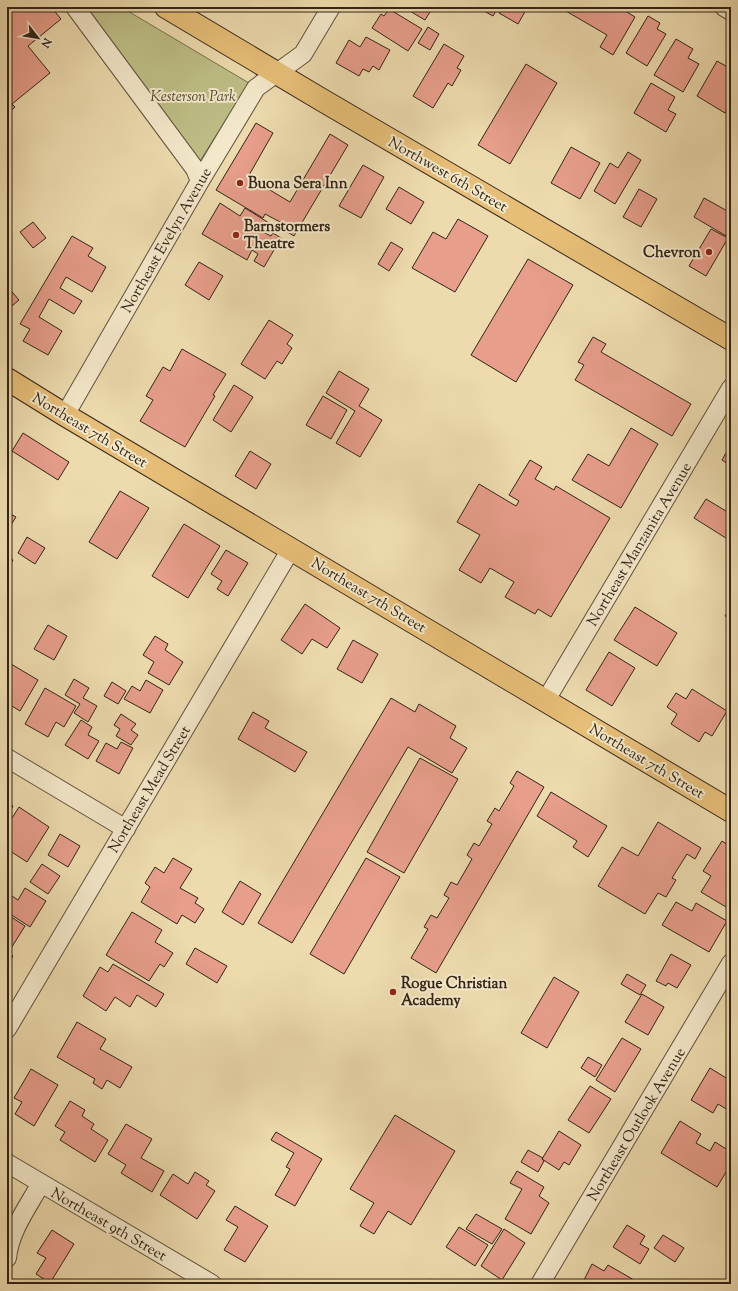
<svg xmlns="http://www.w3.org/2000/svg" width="738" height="1291" viewBox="0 0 738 1291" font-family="'Sorts Mill Goudy',serif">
	<rect width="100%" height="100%" fill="#eddbae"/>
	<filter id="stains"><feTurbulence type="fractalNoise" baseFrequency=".005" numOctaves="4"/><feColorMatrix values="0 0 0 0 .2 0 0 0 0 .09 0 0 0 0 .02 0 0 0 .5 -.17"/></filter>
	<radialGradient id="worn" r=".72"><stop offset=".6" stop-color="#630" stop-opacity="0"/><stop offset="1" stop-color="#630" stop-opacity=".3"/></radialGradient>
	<path fill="#bebe86" stroke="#78714e" d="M85,7H121L249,83L195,169Z"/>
	<path fill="#e79e8b" stroke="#322417" d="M18,7H51L61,19L28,46L50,73L12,104L15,107L7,114V16Z
		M403,7H433L425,20Z
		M477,7H498L493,16Z
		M503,7H526L527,8L518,24L499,13Z
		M559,7H619L635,17L613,55L600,47L607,35Z
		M389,9L422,29L408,51L372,28L381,14L384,16Z
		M648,16L660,23L657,29L666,34L647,66L626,53Z
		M428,27L439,34L430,50L418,43Z
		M366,37L390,50L379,70L373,66L369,72L363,69L359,76L336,63L349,40L360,47Z
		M676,39L693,49L688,58L699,64L683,92L654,75Z
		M444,44L464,56L457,68L461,70L452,86L448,83L433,108L413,96Z
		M717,61L731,69V86L729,89L731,90V104L725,113L697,96Z
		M526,64L557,83L510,164L478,145Z
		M651,83L675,97L668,110L676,114L666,132L634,113Z
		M256,123L273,133L248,177L290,202L330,134L348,145L294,236L279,227L282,223L265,214L263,218L216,190Z
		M571,147L600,163L580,199L551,183Z
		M628,152L641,160L615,204L594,191L610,163L618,168Z
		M363,165L384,177L361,218L339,206Z
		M399,187L424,202L411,224L386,209Z
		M639,189L657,199L641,227L623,217Z
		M704,198L731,213V232L728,237L694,217Z
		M220,203L240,216L245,208L269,223L263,232L271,236L273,233L281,238L264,267L254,261L258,254L252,250L247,260L202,234Z
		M458,219L488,236L455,292L412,268L433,232L446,239Z
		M33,222L46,238L33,248L20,232Z
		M711,229L728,238L706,276L689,266Z
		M72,236L93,248L88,256L106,267L92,292L66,277L60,288L82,301L74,314L49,299L39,317L62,331L48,355L23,341L30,329L20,324Z
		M391,242L403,249L389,271L378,264Z
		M528,259L573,285L516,382L471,355Z
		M199,262L223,276L209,300L185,285Z
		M7,286L19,300L7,310Z
		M269,320L293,335L287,344L292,348L282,364L277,361L265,379L241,364Z
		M593,337L606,344L601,352L691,404L672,436L575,380L584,365L578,362Z
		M182,349L226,374L213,395L215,396L185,447L140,421L153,400L146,396L163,367L170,371Z
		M339,371L369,389L359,406L382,420L360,457L336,443L355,411L326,393Z
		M234,385L253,397L231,432L213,420Z
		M323,396L347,410L331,439L306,425Z
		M631,428L658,444L621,508L572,480L588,454L609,466Z
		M23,433L69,462L58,480L12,451Z
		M731,444V466L722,460Z
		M250,451L271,464L256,489L235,476Z
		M530,460L542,467L535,479L554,490L556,486L610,518L551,617L538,609L535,614L505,597L514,582L490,568L481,583L459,570L480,535L457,522L479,484L516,506L519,501L509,495Z
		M120,491L149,508L117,559L89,542Z
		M706,499L731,514V537L729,540L694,518Z
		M7,512L16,517L9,528L7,527Z
		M184,524L220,546L188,598L152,576Z
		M27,537L45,548L35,564L18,553Z
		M226,550L248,563L228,596L217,589L222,581L211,574Z
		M7,557L13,560L7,569Z
		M305,604L340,628L327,648L312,639L302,654L281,640Z
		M731,606V619L725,616Z
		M635,607L677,633L657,666L614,640Z
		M731,620V632L726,629Z
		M48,625L67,636L54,660L34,649Z
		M155,636L168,644L165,650L183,662L169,685L148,673L154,662L143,655Z
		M353,640L378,654L362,683L337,669Z
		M609,652L635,668L612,706L586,690Z
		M11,664L38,680L20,711L7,703V670Z
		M74,679L89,688L83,698L97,706L88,722L74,713L80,704L65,695Z
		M146,680L163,690L150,713L124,699L132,686L140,691Z
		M112,682L126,691L118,704L104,696Z
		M45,688L76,706L64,727L56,722L48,737L25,724Z
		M692,689L727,711L712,736L705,732L699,742L671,724L677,714L667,707L676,693L686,699Z
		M391,698L415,712L419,704L456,726L450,738L467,748L452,773L408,747L292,943L258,923Z
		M253,712L269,721L265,728L307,752L295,772L238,739Z
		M121,714L136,724L131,730L138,735L131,745L116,736L120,729L114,725Z
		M81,720L92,727L88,735L99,741L88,759L65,745Z
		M121,742L133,748L119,774L96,761L106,743L117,749Z
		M420,758L458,779L404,873L367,852Z
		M517,771L544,787L436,973L411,958L428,929L424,927L431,915L437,918L449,898L444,895L451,882L457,885L472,859L467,855L474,843L479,846L492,824L487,821L495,808L499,811L514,786L510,783Z
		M551,792L607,826L588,857L573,847L577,841L537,816Z
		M7,803L13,806L7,816Z
		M19,807L49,827L27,862L7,849V826Z
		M658,822L701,848L695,859L687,854L672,878L676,880L666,897L658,893L645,914L598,886L622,847L638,856Z
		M60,834L80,846L68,867L48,855Z
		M722,841L731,847V910L701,892L711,876L703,871Z
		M173,858L192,869L180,888L198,898L195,903L204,909L195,923L182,915L177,924L141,902L150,887L145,883L155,867L164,873Z
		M366,858L400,877L344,974L310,954Z
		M42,864L60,876L48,894L30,882Z
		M240,881L261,894L243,925L222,912Z
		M25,888L46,901L30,927L7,912V904L12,896L18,900Z
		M676,902L692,911L696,903L727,921L709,952L662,925Z
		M132,912L162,930L155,942L173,953L164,967L160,964L149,981L106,955Z
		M8,915L25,926L8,953L13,956L7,965Z
		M195,948L227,966L217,983L186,964Z
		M671,954L691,965L677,988L668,983L666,986L656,981Z
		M113,964L164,994L156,1007L137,995L130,1007L115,997L106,1011L83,996L100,967L108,972Z
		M627,974L646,985L640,995L621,984Z
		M554,977L579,992L547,1048L521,1033Z
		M642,994L664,1007L648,1035L625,1022Z
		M77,1022L106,1039L100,1049L132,1067L120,1088L107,1080L102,1089L93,1083L95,1079L57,1057Z
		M622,1038L641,1049L615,1092L596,1080Z
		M588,1057L602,1065L595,1077L581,1068Z
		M710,1068L731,1081V1112L718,1104L713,1113L691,1100Z
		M31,1069L58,1085L34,1126L15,1114L22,1102L14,1098Z
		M590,1086L611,1099L589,1133L568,1120Z
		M70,1101L85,1110L82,1116L94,1124L91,1129L108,1140L95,1162L60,1140L65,1132L55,1126Z
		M395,1115L455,1151L411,1225L388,1211L374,1234L360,1226L374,1203L350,1189Z
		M731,1115V1124L727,1122Z
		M680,1121L701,1134L696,1143L710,1151L715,1142L731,1152V1164L717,1187L661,1153Z
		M126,1124L152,1139L141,1158L164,1171L152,1192L121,1173L126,1165L108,1154Z
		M559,1131L581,1145L569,1165L564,1162L559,1170L542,1159Z
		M276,1132L322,1159L295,1206L275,1195L290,1169L286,1167L294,1153L271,1140Z
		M528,1150L543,1158L542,1159L544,1161L538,1172L521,1162Z
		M517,1171L544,1187L539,1196L549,1203L531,1234L505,1219L522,1189L510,1183Z
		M195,1172L209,1181L206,1185L215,1191L197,1219L160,1195L173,1174L188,1184Z
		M235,1206L268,1226L245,1262L224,1250L238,1227L226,1220Z
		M476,1214L502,1229L492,1244L466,1229Z
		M627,1225L645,1236L640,1244L649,1249L640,1264L613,1247Z
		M459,1227L488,1245L475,1266L446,1247Z
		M504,1229L525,1243L502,1280L481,1266Z
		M52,1230L74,1244L50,1283L36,1274L46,1258L37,1253Z
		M663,1235L684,1248L675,1262L654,1248Z
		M592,1264L604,1271L608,1265L641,1284H586L583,1282Z
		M430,1279L439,1284H427Z"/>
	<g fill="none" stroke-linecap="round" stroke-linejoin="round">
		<g stroke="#61523d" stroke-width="20">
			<path id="minor" d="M75,7L195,169L200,181
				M724,7L731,11
				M65,415L200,181L256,88L303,54L331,7
				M546,700L731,388
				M7,758L126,829
				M7,1029L291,549
				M7,1163L212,1284
				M7,1258C10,1230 28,1207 41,1183
				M540,1284L731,963"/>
		</g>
		<g stroke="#322417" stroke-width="24">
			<path id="highway" d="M166,7L322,100L731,339
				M7,379L65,415L731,811"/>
		</g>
		<use href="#minor" stroke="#f3e8ca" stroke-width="18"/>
		<use href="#highway" stroke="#e6be77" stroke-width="22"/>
	</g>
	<g fill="#8f2418" stroke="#f3e8ca" stroke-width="1.5">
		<circle cx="240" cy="183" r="4"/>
		<circle cx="236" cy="235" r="4"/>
		<circle cx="709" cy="252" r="4"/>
		<circle cx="393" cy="992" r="4"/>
	</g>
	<g text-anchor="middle" stroke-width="4" stroke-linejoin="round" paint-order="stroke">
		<g font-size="15" font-style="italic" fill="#554a33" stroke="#f3e8ca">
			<text x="193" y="101">Kesterson Park</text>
		</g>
		<g font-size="15" fill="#322417" stroke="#f3e8ca">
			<text transform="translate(448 174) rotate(30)" y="5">Northwest 6th Street</text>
			<text transform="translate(166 240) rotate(-60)" y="5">Northeast Evelyn Avenue</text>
			<text transform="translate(90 430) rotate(31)" y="5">Northeast 7th Street</text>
			<text transform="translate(639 544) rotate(-59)" y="5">Northeast Manzanita Avenue</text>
			<text transform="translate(369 595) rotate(31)" y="5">Northeast 7th Street</text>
			<text transform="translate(647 761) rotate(31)" y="5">Northeast 7th Street</text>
			<text transform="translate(149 789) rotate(-59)" y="5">Northeast Mead Street</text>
			<text transform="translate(636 1124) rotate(-59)" y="5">Northeast Outlook Avenue</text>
			<text transform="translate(109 1224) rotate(30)" y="5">Northeast 9th Street</text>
		</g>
		<g font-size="15" font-weight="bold" fill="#322417" stroke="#f3e8ca" text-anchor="start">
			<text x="248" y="188">Buona Sera Inn</text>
			<text x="244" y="231">Barnstormers<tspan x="244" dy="17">Theatre</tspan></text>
			<text x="701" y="257" text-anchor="end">Chevron</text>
			<text x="401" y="988">Rogue Christian<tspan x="401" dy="17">Academy</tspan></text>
		</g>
	</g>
	<rect width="738" height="1291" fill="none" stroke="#eddbae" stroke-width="24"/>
	<rect x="8" y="8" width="722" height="1275" fill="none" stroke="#322417" stroke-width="2"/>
	<rect x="12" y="12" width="714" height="1267" fill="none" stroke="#322417"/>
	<g transform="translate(38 38) rotate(121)" stroke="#f3e8ca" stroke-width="3" paint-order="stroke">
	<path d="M0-3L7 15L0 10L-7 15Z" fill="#322417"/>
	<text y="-6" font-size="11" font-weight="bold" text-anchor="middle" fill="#322417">N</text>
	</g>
	<rect width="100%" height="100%" filter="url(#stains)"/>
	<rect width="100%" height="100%" fill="url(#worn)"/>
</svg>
